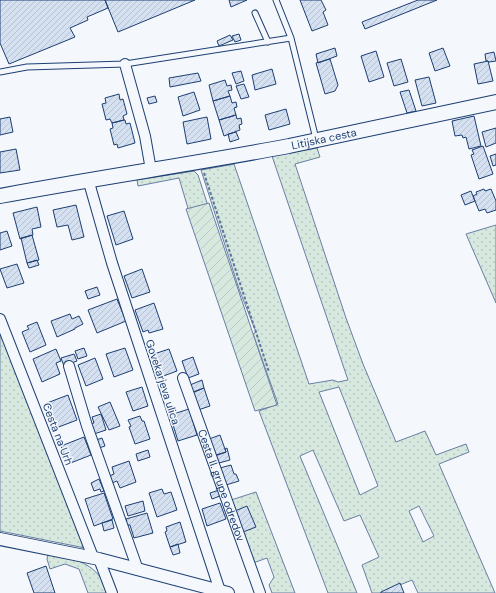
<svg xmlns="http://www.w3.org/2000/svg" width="496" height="593" viewBox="0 0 496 593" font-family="'DM Sans',sans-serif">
	<defs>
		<pattern id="grass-dots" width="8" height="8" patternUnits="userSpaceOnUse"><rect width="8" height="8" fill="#d7e8df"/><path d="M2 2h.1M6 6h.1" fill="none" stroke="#b8c8c3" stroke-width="1.8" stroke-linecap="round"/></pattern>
		<pattern id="garden-furrows" width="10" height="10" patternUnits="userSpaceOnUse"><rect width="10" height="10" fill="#d7e8df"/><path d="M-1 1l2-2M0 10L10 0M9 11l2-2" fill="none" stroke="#b8c8c3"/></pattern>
		<pattern id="building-hatch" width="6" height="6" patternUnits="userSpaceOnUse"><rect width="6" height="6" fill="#d5e0f0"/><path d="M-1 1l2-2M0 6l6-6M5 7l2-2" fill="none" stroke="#b6c1d1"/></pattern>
	</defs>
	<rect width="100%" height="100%" fill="#f4f7fb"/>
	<path fill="url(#grass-dots)" stroke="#687fa3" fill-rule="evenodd" d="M317,148L320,157L295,164L346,318L363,364L396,442L425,431L436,455L466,444L469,452L439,464L495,593H418L412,580L380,593H372L362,565L379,557L360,515L344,521L313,450L300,456L357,593H328L259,411L278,404L253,334L256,332L239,289L201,170L234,164L309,384L333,380L338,382L348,380L272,156ZM339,387L378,486L360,495L319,392ZM419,506L434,536L423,542L409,511Z
		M194,171L198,175L209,209L190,215L179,178L138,186L137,180Z
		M496,225V303L466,234Z
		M0,329L85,548L0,531Z
		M256,492L295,593H272L269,585L274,577L267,558L253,563L231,500Z
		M52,554C81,561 96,563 109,593H88L79,569L65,564L50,569L47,559L48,555Z"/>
	<path fill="url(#garden-furrows)" stroke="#687fa3" d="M209,203L277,405L255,411L186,209Z"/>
	<path fill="url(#building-hatch)" stroke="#1d3f73" d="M0,0H105L108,8L87,17L88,20L70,28L75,37L9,64L0,43Z
		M105,0H195L118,32Z
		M229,0H247L231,7Z
		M300,0H321L326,10L323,12L328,25L312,31Z
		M418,0H437L365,29L362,22Z
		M239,34L241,40L235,42L232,36Z
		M230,35L233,40L219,46L217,41Z
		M335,48L337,56L318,63L316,54Z
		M443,48L450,66L435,71L429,53Z
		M376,51L384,77L369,82L361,56Z
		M494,52L496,61L489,62L488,61H486L485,54Z
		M330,59L338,85L335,91L325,94L316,63Z
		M401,59L408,82L394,86L387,63Z
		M488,61L493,81L478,84L474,64Z
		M272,69L276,84L255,90L252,75Z
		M241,71L244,81L236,84L232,73Z
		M198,73L201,81L170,87L169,78Z
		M429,77L436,103L422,106L415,80Z
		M225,80L227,86L231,85L232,90L228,91L230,96L213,101L209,85Z
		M244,84L249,97L241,99L236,86Z
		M409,90L416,111L407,113L400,92Z
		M194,92L200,110L183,116L178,97Z
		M119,94L120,100L123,99L127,114L123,116L124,120L112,123L110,119L106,120L102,104L106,103L105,98Z
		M155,96L157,102L149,104L147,98Z
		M230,96L232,103L236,102L237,107L234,108L236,115L219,120L213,101Z
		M286,109L290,124L269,130L265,115Z
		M236,115L237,119L241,118L242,124L239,125L240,130L224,136L219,120Z
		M474,116L481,146L469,149L466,137L463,138L462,135L455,136L452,121Z
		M10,117L13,132L0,135V119Z
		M207,117L211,139L187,144L183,122Z
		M124,120H125L126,124L130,123L135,143L118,148L117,144L114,145L110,129L113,128L112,123Z
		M496,128V143L486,147L482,132Z
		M236,132L239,139L230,142L228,134Z
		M483,146L493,174L479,179L471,155L474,154L472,150Z
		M16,149L20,170L0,173V152Z
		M496,154V165L493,166L490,156Z
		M484,189L485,191L491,189L496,201V210L487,213L485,209L479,211L473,196L477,194L476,192Z
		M471,191L475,201L465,205L461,195Z
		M76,205L84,237L72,240L68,225L57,227L53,210Z
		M37,207L41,227L32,229L33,235L20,239L13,213Z
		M124,211L133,239L116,245L107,216Z
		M7,231L12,246L0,250V233Z
		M32,235L39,260L27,263L21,238Z
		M37,260L39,265L29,268L27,263Z
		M17,264L24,283L7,288L0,269Z
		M142,269L150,292L132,298L124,276Z
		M97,287L100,295L88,299L85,291Z
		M117,299L126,321L97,333L88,310Z
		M154,303L163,329L149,333L148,330L143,332L135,310Z
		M70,314L72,319L79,316L83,324L75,328V329L57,337L51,321Z
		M37,322L46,345L30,352L22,332L29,329L27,326Z
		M84,348L87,356L78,359L75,351Z
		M125,348L133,370L114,377L106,354Z
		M56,349L61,361L56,363L60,374L42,382L33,359Z
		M169,349L177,371L158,378L151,355Z
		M74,354L77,361L64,366L61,358Z
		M193,357L199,374L188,378L182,361Z
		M95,358L103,379L86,386L78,365Z
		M202,380L204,388L193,392L190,385Z
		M142,387L148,406L133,411L126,392Z
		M204,388L210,406L198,410L192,393Z
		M68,395L77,420L56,428L47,403Z
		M110,402L120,426L109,430L98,407Z
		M189,409L197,435L178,441L170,415Z
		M101,414L106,430L94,434L90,424L94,423L92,417Z
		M140,416L142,421H144L150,439L135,444L129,427L131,426L128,420Z
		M220,435L226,452L215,456L209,439Z
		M84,437L91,455L68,464L61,446Z
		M102,438L105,446L99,448L96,440Z
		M227,448L230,460L219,463L216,455L226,452L225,449Z
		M148,450L150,457L138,461L136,454Z
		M129,461L136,482L120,488L117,481L112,483L109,476L114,474L112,467Z
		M231,465L234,474H236L239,481L226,485L220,468Z
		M99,479L104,491L101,492L100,489L94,491L91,483Z
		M162,489L164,494L171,492L177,510L157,517L149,493Z
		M219,490L220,496L212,499L210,493Z
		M104,493L113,519L94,526L85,499Z
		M143,501L145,511L128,516L125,506Z
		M220,503L226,519L207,526L202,509Z
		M247,506L256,527L243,532L235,511Z
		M147,513L153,533L134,538L130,525H127L126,519Z
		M112,520L114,528L104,531L102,523Z
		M180,522L186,542L170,547L165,532L167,531L166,527Z
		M178,544L180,553L173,555L170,547Z
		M46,566L55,593H34L27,573Z
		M400,583L404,593H381V592Z"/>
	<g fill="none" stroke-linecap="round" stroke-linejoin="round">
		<g stroke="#1d3f73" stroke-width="7">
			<path id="service" d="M276,0L291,38L316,139
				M255,13L268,42
				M0,72L27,67L125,64L291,38"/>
		</g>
		<g stroke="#1d3f73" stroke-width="12">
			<g id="minor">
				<path d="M125,64L145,136L151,170"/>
				<path d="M88,179L112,263L220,591"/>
				<path d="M0,319L93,557"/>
				<path d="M69,366L87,426L138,570"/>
				<path id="s1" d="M183,378L260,593"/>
				<path d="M99,559L112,593"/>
			</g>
		</g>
		<g stroke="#1d3f73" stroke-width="14">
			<path id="tertiary" d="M0,539L99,559L228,593"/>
		</g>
		<g stroke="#1d3f73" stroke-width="16">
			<g id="secondary">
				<path id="s2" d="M0,196C96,178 193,164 289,146C358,132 427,116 496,102"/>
			</g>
		</g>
		<path stroke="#5e769c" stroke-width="2" stroke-dasharray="3 2" stroke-linecap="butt" d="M204,173L269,372"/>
		<use href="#service" stroke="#f4f7fb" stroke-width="5"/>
		<use href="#minor" stroke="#f4f7fb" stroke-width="10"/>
		<use href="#tertiary" stroke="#f4f7fb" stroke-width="12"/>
		<use href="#secondary" stroke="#f4f7fb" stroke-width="14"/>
	</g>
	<g text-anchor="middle" stroke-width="3" stroke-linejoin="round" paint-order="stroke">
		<g font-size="11" fill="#1d3f73" stroke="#f4f7fb">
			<text dy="4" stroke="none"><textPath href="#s2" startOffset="329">Litijska cesta</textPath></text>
			<text transform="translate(163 382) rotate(72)" y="4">Govekarjeva ulica</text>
			<text transform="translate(58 434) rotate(69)" y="4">Cesta na Urh</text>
			<text dy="4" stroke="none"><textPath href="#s1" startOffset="114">Cesta II. grupe odredov</textPath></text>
		</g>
	</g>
</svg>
